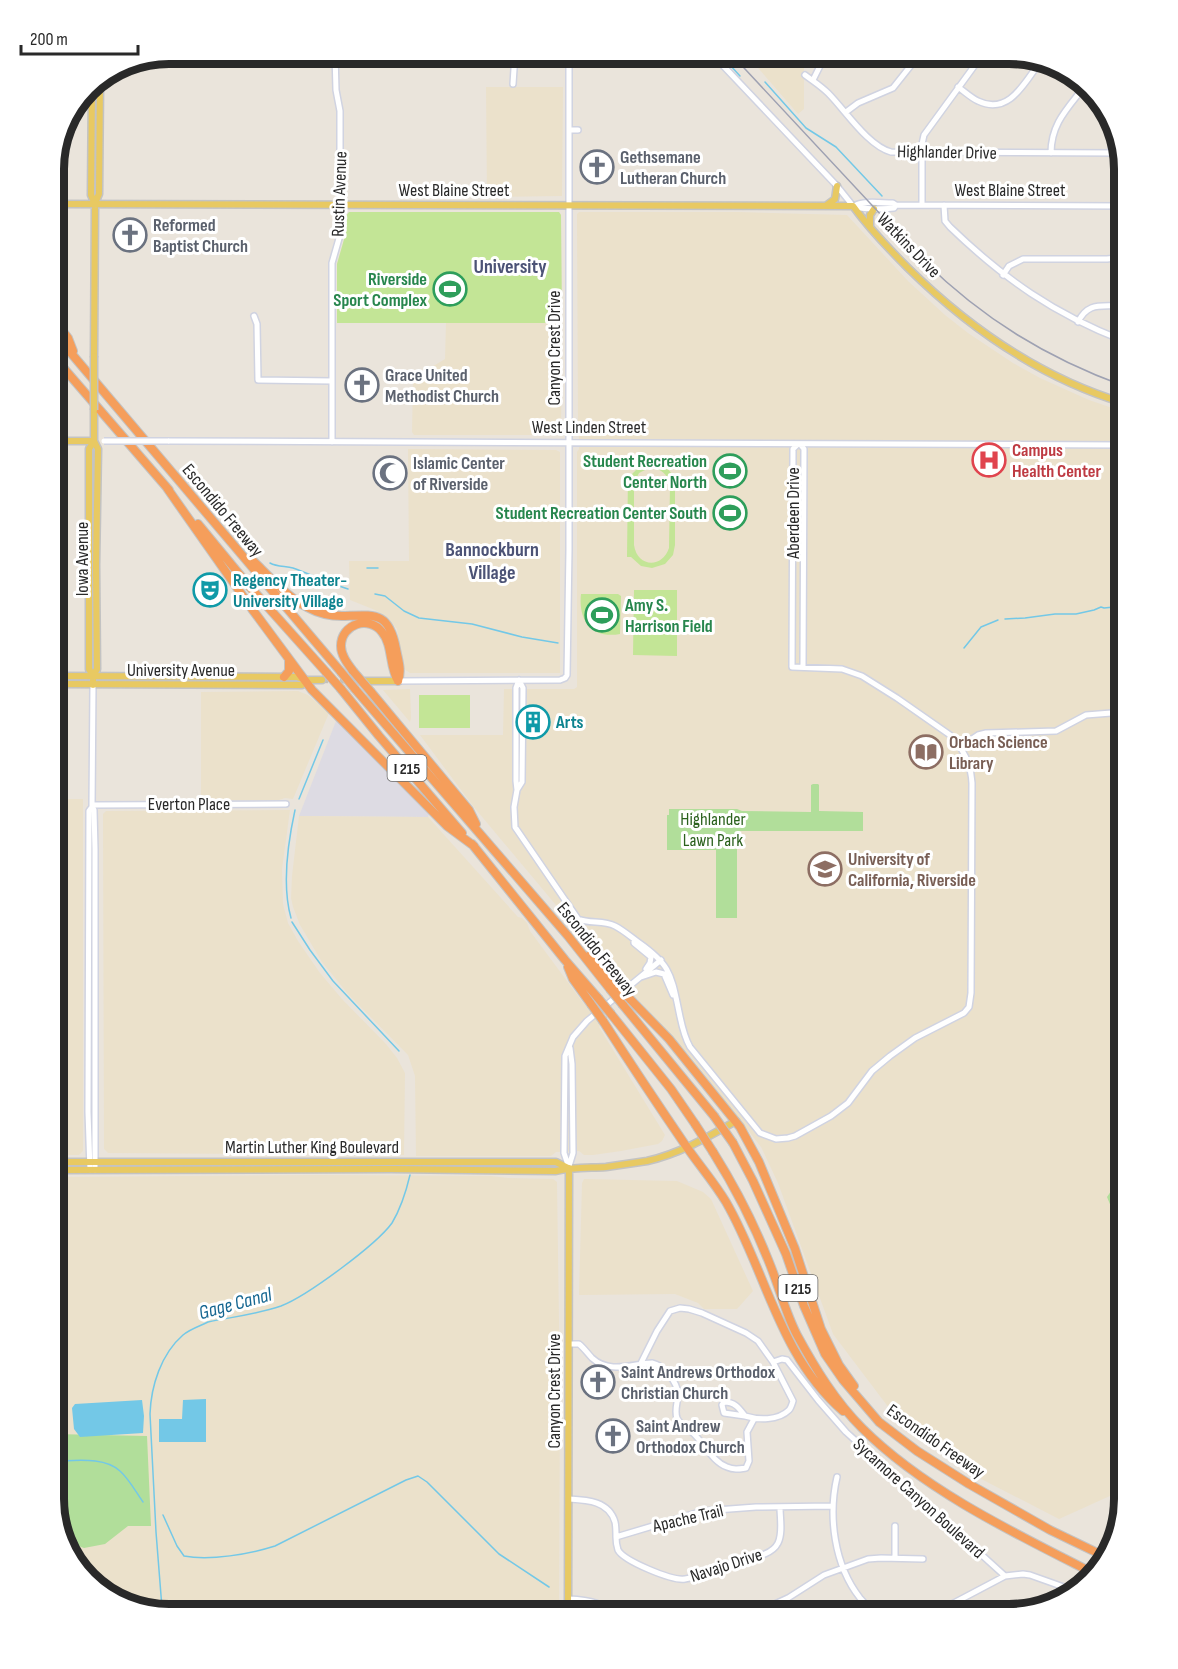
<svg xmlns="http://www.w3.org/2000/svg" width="1178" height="1669" viewBox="0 0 1178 1669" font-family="'Sofia Sans Condensed',sans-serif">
	<rect width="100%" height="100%" fill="#eae4db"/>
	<path fill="#dddbe3" d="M336,721L429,813L428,817L299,816Z"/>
	<path fill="#ebe1cb" d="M746,54H804V109L798,114Z
		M486,87H563L562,196L487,197Z
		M349,212H558L561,214L562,323L561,431L560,433L556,435H414L412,432L413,381L425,371L445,359L446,323H337V264L345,236L346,216Z
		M738,212L847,215L908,281L945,315L968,333L1013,363L1040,378L1089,400L1124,412V1497L1112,1495L1059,1519L960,1468L889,1408L833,1334L778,1183L761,1147L691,1057L606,965L473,806L420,735H503L504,689H574L577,687V452L579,449V435L578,432L577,214L579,212Z
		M408,449L556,450L560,452V673H410L404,669L397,629L388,618L375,610L350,600L349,561H409Z
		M410,689L411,718L410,722L383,690Z
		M298,691L308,695L329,713L293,799L285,798L279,800H201V692Z
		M54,799H83V1151L79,1155H54Z
		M290,810L282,869L283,904L288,923L298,941L320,973L342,999L386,1044L397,1058L405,1073L404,1155L108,1153L104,1149L103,814L106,811Z
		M299,816L428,817L518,917L522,918L527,923L530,931L584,1004L589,1008L601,1025L599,1027L665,1135L662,1141L658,1144L621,1151L593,1155H584L579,1151L556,1152L551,1156H416L415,1076L408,1055L348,994L322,962L300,925L293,907L291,898L292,876Z
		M316,1175L491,1176L508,1178L553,1179L557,1182L560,1393L559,1615H162L111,1599L70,1558L54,1500V1177Z
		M584,1179L677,1181L703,1192L711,1199L753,1291L737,1309H704L698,1303L675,1294L579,1295L582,1183Z"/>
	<path fill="#b1de9a" d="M813,784H818L819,785V811L863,812V831H737V918H716V850H667V815H669V809H737L742,811L811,812V785Z
		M1124,1172V1238L1107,1197Z
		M54,1434L147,1436L151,1526H128L105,1544L84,1548L65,1541L54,1500Z"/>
	<path fill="#c3e596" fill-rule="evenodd" d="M349,212H559L561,215L562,323H337V264L345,236L346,216Z
		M652,462C666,464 674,472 675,486V545L673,555L665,564L652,568L641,566L631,557H627L628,474H632L641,465ZM649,468C661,468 668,474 670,486L669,548C662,569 637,567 634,545V483L639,473Z
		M634,590H677V656L633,655Z
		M581,594H618L621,596L620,634C592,639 578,621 581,594Z
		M419,695H470V728H419Z"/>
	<path fill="#73c8e7" d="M206,1399V1442H159V1419H182L183,1400Z
		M142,1400L144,1416L143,1433L80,1437L74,1429L72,1408L75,1404Z"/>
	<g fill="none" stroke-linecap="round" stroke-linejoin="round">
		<path stroke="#73c8e7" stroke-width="1.5" d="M720,54L740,76
			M765,82L806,128L836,147L882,196
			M270,563C277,567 285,566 293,568C312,575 329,583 348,589
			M367,568H378
			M375,594L385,596L404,611L419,618L472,624L522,637L558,643
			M1005,619L1025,618L1055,614H1076L1094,610L1101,607L1104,608L1124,606
			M964,648L981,627L998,620
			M299,799L323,740
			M291,918C282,886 288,842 295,810
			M292,922L310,950L333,981L399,1051
			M54,1461C74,1461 104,1456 120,1471C129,1479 136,1492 143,1502
			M163,1515L177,1546L184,1556C210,1561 250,1554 275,1546L406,1480L418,1476L427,1482L499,1554L549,1587
			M162,1608L156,1532L150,1414C151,1386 161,1354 183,1335C190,1329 200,1326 208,1322C232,1317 258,1314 281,1306C307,1296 376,1245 392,1223C401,1208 406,1192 410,1175"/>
		<path stroke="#c3bfb7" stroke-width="6" stroke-dasharray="6 3" stroke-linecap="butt" d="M322,680L364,681"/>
		<g stroke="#d0d3e1" stroke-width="8">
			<path id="minor" d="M185,54V62L464,64
				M712,54L837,186L853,206
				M805,75C813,81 821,86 828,93C845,110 868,146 891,152L1120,153
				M813,80L826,54
				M513,84L515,54
				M958,87C965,92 971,98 978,101C1009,116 1025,82 1040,62
				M846,112L858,103L893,88L920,54
				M569,130H578
				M1051,153C1051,124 1067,109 1084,87
				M1111,153L1113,130
				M922,205V144L924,135L983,54
				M944,205L945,221L950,227C1004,279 1054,314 1124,341
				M853,206C865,200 880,203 893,203L896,205L1124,206
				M853,206C866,210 880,209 894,208L896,205
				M1003,275L1009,266L1023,259H1107L1116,258L1124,253
				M254,316L257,324L258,380L332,381
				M1078,322C1089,300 1103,308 1124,305
				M168,441L1124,445
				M332,442V263L340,235V111L336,90L335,54
				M800,444L804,449L803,667
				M519,680L516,688V781L517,790L514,807L515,827L578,919C590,924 603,920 615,926C623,930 631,937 638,942C668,963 671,972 678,1007C681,1021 683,1035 690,1047L760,1133L776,1139L788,1138L795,1136L831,1116L848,1103L872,1071L890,1056L915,1038L964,1013L969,1007L971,993L972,783C971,764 963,748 950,735L897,698L862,676L842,669L792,667L793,449L798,444
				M398,681L560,680L565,678L567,675L569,550V54
				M93,685L92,807L94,810L95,849V1170
				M960,747L978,735L986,733L1056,731L1086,715L1124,712
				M517,790L522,782L523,688L519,680
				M92,805L286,804
				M634,939V943L651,957L650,963L646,969
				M641,977L656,972L664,974L673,995
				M569,1166L573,1153L572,1064L570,1048
				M569,1168L564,1153L565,1056L573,1037L587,1021L661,960
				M90,1170L88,1112L89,811L92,807
				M569,1344H579C584,1348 588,1354 592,1358C609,1374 632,1364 652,1363C665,1366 677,1382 678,1394C678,1402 674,1410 677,1418C680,1425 689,1429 694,1434C705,1445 713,1462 727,1467C734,1470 739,1469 746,1468L749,1461L747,1432L754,1419
				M773,1362L782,1359L787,1360L818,1400L846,1432L1005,1576
				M640,1365L657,1331L670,1311L680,1308L689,1309L702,1313L746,1333L758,1341L773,1362L793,1401C792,1404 791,1408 789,1410C778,1421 758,1420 745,1416C739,1408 735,1402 724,1402L722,1405L724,1413L745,1416
				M837,1477C828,1516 834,1565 860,1598C865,1604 871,1609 876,1615
				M569,1499C587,1500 609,1501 615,1522C616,1526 616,1532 616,1537L703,1511L756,1507L832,1506
				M616,1537C616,1540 617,1547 618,1550C624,1561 672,1581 685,1579C702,1577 719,1566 737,1561C749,1557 771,1557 778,1543C783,1533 780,1518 780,1507
				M895,1558V1526
				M569,1599C593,1600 601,1604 622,1615
				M751,1615L788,1598L824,1575L868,1559L881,1558L923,1559
				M935,1615L950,1605L1005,1576L1023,1574L1030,1575L1075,1591"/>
		</g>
		<g stroke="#c3c3c3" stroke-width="9">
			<path id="major" d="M92,84L91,195L95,204L94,356
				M95,203L99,194L100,80
				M54,204L853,206C869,228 888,248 908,268C969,328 1041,378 1124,403
				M827,205L835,199L837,186
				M870,227V215L874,209
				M54,441H94
				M54,676L297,677L305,680H322
				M93,676L89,669V449L94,441
				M365,681H398
				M54,684L302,685L305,680
				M93,685V676L97,669L96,565L98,449L94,441V410
				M54,1162H556L568,1168
				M54,1170L391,1169L556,1171C572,1167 589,1168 606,1167C620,1165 634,1163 647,1161C679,1154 708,1137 736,1121
				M568,1615L569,1168"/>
		</g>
		<g stroke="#c3c3c3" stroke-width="10">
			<path id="highway" d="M54,320L68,338L73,351
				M54,333L341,672
				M54,357L169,490
				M167,488L252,609L312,690L447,826L474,846
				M198,524L249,586L326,672
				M251,559C267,574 288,598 307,607C318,613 330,616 342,616C375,615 389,611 396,649C398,660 402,670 398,681
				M353,671C347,663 341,655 341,646C341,624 369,615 382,632C393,645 389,666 398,681
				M284,677L289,671V659
				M341,689L379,736L462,833
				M355,689L568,936L610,989
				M371,692L469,810L476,824
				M472,844L565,960L598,998
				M589,956L615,984
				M568,967L573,979L591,1004
				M630,999L669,1039L740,1127L759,1162L795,1249L821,1329L839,1365L854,1386
				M623,1005L714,1116
				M611,1014L671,1089L695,1124
				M603,1021C630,1063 658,1105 686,1146C699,1165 714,1182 726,1202C766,1271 779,1356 843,1411
				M733,1143L753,1181L786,1254L804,1306L825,1354L843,1380L879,1422L917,1451L969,1484L1050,1530L1108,1558
				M713,1152C735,1187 754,1224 769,1262C779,1286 785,1312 797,1335C815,1368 835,1401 862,1428C924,1490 1016,1534 1093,1573"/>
		</g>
		<use href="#minor" stroke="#fff" stroke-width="5"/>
		<use href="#major" stroke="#e8c962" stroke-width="6"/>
		<use href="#highway" stroke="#f59e5b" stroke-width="8"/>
		<path stroke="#9ea1b2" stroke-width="1.5" d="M731,54L924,261C983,319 1047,358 1124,386"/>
		<g stroke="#d0d3e1" stroke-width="8" stroke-linecap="butt">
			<path id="minor-bridge" d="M104,441H168"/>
		</g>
		<g stroke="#c3c3c3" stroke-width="9" stroke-linecap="butt">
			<path id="major-bridge" d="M94,410V356"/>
		</g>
		<g stroke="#c3c3c3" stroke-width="10" stroke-linecap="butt">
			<path id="highway-bridge" d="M353,671L371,692
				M326,672L341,689
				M341,672L355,689
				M615,984L630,999
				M610,989L623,1005
				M598,998L611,1014
				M591,1004L603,1021
				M714,1116L733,1143
				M695,1124L713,1152"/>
		</g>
		<use href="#minor-bridge" stroke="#fff" stroke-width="5"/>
		<use href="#major-bridge" stroke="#e8c962" stroke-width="6"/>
		<use href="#highway-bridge" stroke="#f59e5b" stroke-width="8"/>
	</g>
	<defs>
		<g id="church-ring" transform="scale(1.725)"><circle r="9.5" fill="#fff" stroke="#6b7280" stroke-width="1.5"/><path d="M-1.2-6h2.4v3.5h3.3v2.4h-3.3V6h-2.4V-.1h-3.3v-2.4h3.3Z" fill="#6b7280"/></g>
		<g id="stadium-ring" transform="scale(1.725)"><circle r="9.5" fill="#fff" stroke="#2e9e5b" stroke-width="1.5"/><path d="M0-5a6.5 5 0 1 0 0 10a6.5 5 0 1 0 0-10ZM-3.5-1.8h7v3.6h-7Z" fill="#2e9e5b"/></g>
		<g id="hospital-ring" transform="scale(1.725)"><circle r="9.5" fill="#fff" stroke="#e0444e" stroke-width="1.5"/><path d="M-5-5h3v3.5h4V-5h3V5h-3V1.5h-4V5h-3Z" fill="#e0444e"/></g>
		<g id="mosque-ring" transform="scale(1.725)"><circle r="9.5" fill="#fff" stroke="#6b7280" stroke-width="1.5"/><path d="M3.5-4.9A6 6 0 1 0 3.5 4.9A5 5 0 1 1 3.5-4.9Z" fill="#6b7280"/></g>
		<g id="theatre-ring" transform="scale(1.725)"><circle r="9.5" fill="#fff" stroke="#0f9aa8" stroke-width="1.5"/><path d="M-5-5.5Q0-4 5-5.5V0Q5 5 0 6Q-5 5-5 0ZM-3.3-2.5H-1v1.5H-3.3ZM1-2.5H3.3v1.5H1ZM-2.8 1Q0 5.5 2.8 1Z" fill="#0f9aa8"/></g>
		<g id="building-ring" transform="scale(1.725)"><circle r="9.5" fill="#fff" stroke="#0f9aa8" stroke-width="1.5"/><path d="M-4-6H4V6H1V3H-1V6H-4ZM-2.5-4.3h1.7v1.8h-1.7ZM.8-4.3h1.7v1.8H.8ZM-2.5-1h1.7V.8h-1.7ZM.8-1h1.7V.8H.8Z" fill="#0f9aa8"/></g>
		<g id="library-ring" transform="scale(1.725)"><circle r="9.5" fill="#fff" stroke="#8d6e63" stroke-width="1.5"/><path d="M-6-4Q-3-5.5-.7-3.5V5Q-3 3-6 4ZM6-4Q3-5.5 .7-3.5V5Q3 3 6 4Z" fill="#8d6e63"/></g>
		<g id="university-ring" transform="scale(1.725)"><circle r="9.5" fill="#fff" stroke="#8d6e63" stroke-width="1.5"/><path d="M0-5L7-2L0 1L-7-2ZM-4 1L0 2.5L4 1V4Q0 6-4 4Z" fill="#8d6e63"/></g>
	</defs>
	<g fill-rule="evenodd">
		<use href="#church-ring" x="597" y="167"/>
		<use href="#church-ring" x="130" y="235"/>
		<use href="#stadium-ring" x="450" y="289"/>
		<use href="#church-ring" x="362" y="385"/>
		<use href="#hospital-ring" x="989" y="460"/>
		<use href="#stadium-ring" x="730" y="471"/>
		<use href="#mosque-ring" x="390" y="473"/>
		<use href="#stadium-ring" x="730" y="513"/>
		<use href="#theatre-ring" x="210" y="590"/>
		<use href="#stadium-ring" x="602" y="615"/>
		<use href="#building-ring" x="533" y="722"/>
		<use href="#library-ring" x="926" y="752"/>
		<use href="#university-ring" x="825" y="869"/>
		<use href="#church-ring" x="598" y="1382"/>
		<use href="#church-ring" x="613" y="1436"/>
	</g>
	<g text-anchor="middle" stroke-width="6" stroke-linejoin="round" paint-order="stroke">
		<g fill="#fff" stroke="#696969" stroke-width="1.5">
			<rect x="387.5" y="755" width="39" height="26" rx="4.5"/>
			<rect x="778.5" y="1275" width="39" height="26" rx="4.5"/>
		</g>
		<g font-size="16" font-weight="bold" fill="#292929">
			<text x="407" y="774">I 215</text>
			<text x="798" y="1294">I 215</text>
		</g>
		<g font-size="18" fill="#292929" stroke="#fff">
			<text transform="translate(947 152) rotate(1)" y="6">Highlander Drive</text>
			<text x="454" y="196">West Blaine Street</text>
			<text x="1010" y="196">West Blaine Street</text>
			<text transform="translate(339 194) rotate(-88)" y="6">Rustin Avenue</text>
			<text transform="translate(909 245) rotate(46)" y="6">Watkins Drive</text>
			<text transform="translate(554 348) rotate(-90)" y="6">Canyon Crest Drive</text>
			<text x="589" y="433">West Linden Street</text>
			<text transform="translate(223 510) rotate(50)" y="6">Escondido Freeway</text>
			<text transform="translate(793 513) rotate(-90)" y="6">Aberdeen Drive</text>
			<text transform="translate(82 559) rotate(-90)" y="6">Iowa Avenue</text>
			<text x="181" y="676">University Avenue</text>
			<text x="189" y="810">Everton Place</text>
			<text transform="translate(597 949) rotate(51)" y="6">Escondido Freeway</text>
			<text x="312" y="1153">Martin Luther King Boulevard</text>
			<text transform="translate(554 1391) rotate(-90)" y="6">Canyon Crest Drive</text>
			<text transform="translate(936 1441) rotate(35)" y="6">Escondido Freeway</text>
			<text transform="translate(919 1498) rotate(42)" y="6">Sycamore Canyon Boulevard</text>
			<text transform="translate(688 1518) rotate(-13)" y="6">Apache Trail</text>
			<text transform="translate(726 1565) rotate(-18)" y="6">Navajo Drive</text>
		</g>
		<g font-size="18" font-weight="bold" fill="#5b616d" stroke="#fff" text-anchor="start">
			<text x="620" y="163">Gethsemane<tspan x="620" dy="21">Lutheran Church</tspan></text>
			<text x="153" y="231">Reformed<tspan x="153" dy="21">Baptist Church</tspan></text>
			<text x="385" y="381">Grace United<tspan x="385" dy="21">Methodist Church</tspan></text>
			<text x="413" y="469">Islamic Center<tspan x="413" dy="21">of Riverside</tspan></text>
			<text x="621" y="1378">Saint Andrews Orthodox<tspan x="621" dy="21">Christian Church</tspan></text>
			<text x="636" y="1432">Saint Andrew<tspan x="636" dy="21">Orthodox Church</tspan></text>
		</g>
		<g font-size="18" font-weight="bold" fill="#27864d" stroke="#fff" text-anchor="end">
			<text x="427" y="285">Riverside<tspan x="427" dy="21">Sport Complex</tspan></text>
			<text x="707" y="467">Student Recreation<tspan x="707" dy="21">Center North</tspan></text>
			<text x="707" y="519">Student Recreation Center South</text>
			<text x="625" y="611" text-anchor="start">Amy S.<tspan x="625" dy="21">Harrison Field</tspan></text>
		</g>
		<g font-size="18" font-weight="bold" fill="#be3a42" stroke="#fff" text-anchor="start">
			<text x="1012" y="456">Campus<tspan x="1012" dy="21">Health Center</tspan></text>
		</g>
		<g font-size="18" font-weight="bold" fill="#0d838f" stroke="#fff" text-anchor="start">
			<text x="233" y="586">Regency Theater-<tspan x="233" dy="21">University Village</tspan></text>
			<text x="556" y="728">Arts</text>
		</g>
		<g font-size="18" font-weight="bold" fill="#785e54" stroke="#fff" text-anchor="start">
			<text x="949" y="748">Orbach Science<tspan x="949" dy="21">Library</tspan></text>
			<text x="848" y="865">University of<tspan x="848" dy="21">California, Riverside</tspan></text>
		</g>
		<g font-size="18" fill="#2b611d" stroke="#fff">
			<text x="713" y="825">Highlander<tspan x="713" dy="21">Lawn Park</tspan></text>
		</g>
		<g font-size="20" font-weight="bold" fill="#4c5376" stroke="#fff">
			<text x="510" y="273">University</text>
			<text x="492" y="556">Bannockburn<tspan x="492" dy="23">Village</tspan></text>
		</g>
		<g font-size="20" font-style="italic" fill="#156691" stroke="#fff">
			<text transform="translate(235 1303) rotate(-15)" y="7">Gage Canal</text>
		</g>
	</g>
	<path d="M0 0H1178V1669H0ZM169 64H1009A105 105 0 0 1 1114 169V1499A105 105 0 0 1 1009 1604H169A105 105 0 0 1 64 1499V169A105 105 0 0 1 169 64Z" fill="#fff" fill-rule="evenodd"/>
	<path fill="none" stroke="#292929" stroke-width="8" d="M169 64H1009A105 105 0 0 1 1114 169V1499A105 105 0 0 1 1009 1604H169A105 105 0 0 1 64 1499V169A105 105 0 0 1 169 64Z"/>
	<path d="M21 45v9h117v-9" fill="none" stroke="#292929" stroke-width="3"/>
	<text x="30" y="45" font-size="18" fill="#292929" stroke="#ffffff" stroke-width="4.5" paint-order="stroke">200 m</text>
</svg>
